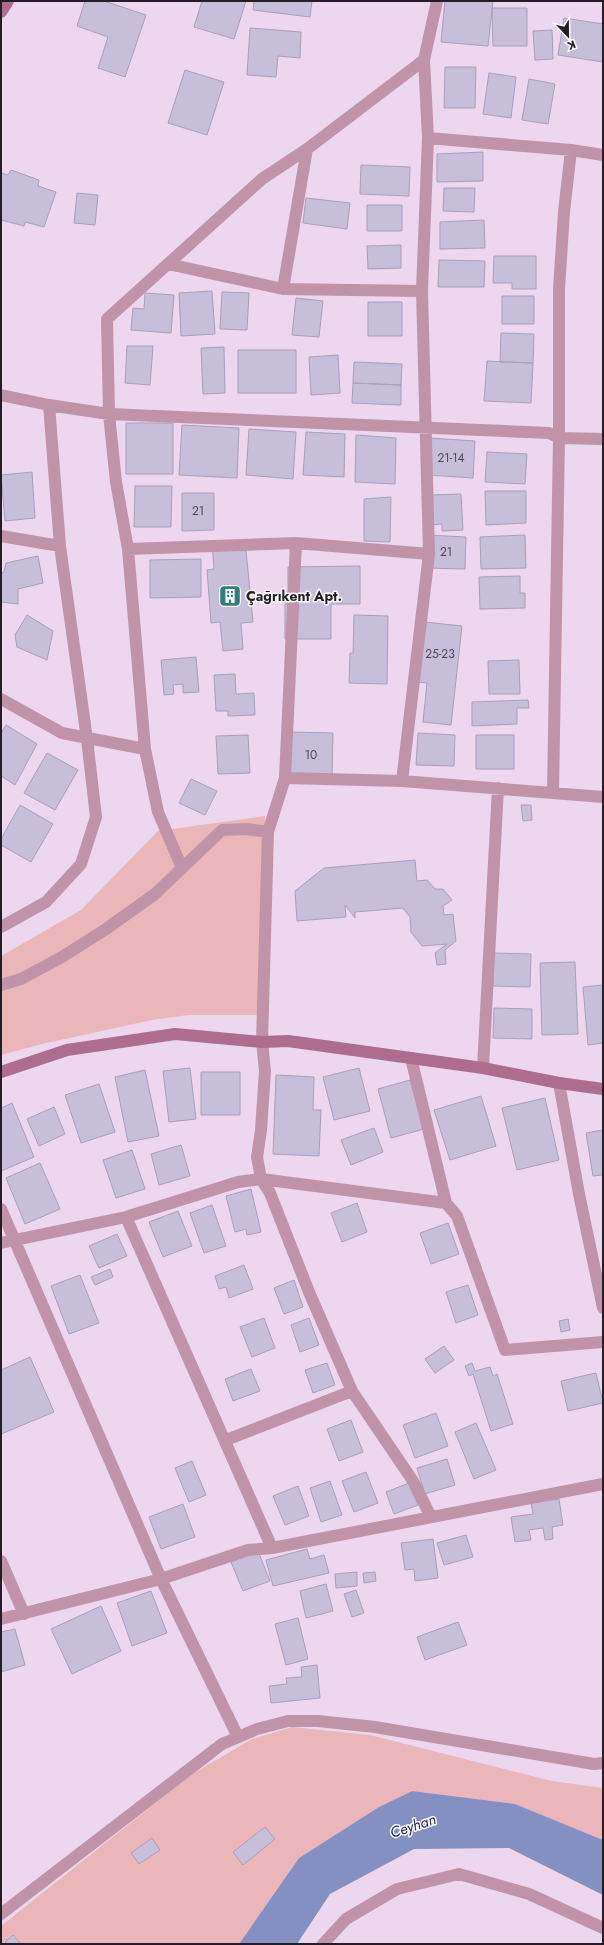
<svg xmlns="http://www.w3.org/2000/svg" width="604" height="1945" viewBox="0 0 604 1945" font-family="Jost,sans-serif">
	<rect width="100%" height="100%" fill="#ecd7ee"/>
	<path fill="#eab6ba" d="M265,816L264,1015H188L152,1020L42,1044L1,1055V956L81,910L158,831Z
		M292,1727L370,1735L552,1781L603,1788V1840L515,1804L412,1791L379,1807L299,1858L239,1944H1V1926L192,1774L252,1739Z"/>
	<path fill="#848fc2" d="M412,1791L515,1804L603,1840V1895L509,1848L414,1849L330,1894L297,1944H239L299,1858L379,1807Z"/>
	<path fill="#c7bfd9" stroke="#a79fb9" d="M85,1H104L146,15L125,77L98,68L108,37L77,26Z
		M202,1H246L234,39L194,27Z
		M254,1H312L310,17L253,10Z
		M445,1H493L488,46L441,42Z
		M492,8H527V46H493Z
		M564,18L603,24V62L558,55Z
		M250,28L301,32L300,58L278,56L276,77L247,75Z
		M552,30L553,59L535,60L533,31Z
		M445,67H476L475,108H444Z
		M185,70L224,82L207,135L168,123Z
		M489,73L516,77L511,118L483,114Z
		M529,79L555,84L548,124L522,120Z
		M483,152V181L437,182V154Z
		M361,165L410,167L409,196L360,194Z
		M11,170L39,180L38,186L56,192L44,227L25,222L24,226L1,220V173L8,175Z
		M444,188H475L474,212L443,211Z
		M77,193L98,195L95,225L74,223Z
		M306,198L350,203L347,229L303,223Z
		M367,205H402V231H367Z
		M484,220L485,248L440,249V222Z
		M401,245V268L368,269L367,246Z
		M494,256H536V289H512V283H493Z
		M439,260L485,261L484,287H438Z
		M212,291L215,334L181,336L179,293Z
		M222,292L249,293L247,330L220,329Z
		M145,293L174,295L171,333L131,330L133,308L144,309Z
		M502,296H534V324H502Z
		M296,298L323,301L319,337L292,335Z
		M368,302H402V336H368Z
		M501,333L534,334L533,363L500,362Z
		M127,346H153L150,385L125,383Z
		M224,347L225,393L203,394L201,348Z
		M238,350H296V393H238Z
		M338,355L340,393L311,395L309,357Z
		M487,361L533,363L531,403L484,401Z
		M354,362L402,364L401,385L353,383Z
		M353,383L401,385V405L352,403Z
		M126,423H173V474H126Z
		M182,425L239,428L237,478L179,475Z
		M249,429L296,432L293,479L246,475Z
		M306,432L345,434L344,477L303,475Z
		M356,435L396,438L395,484L355,482Z
		M430,438L475,441L473,478L427,475Z
		M487,452L527,454L525,484L485,482Z
		M32,472L35,518L5,521L1,475Z
		M135,486H172L171,527H134Z
		M485,491H526V523L486,525Z
		M182,493H214V530L182,531Z
		M461,494L463,530L442,531V524L431,525L430,495Z
		M391,497L390,542L364,541V499Z
		M426,535L466,537L465,569L425,568Z
		M525,535L526,568L481,569L480,537Z
		M245,540L253,622L241,623L243,649L223,651L220,622L211,623L207,570L214,569L212,543Z
		M38,556L43,583L18,589V604L1,602V573L4,572L6,563Z
		M201,559V597L150,598V560Z
		M360,566V604H331V639H285V603H288V567Z
		M520,576V593H525V608L480,609L479,577Z
		M27,615L53,631L47,660L17,647L15,635Z
		M354,615L388,616L387,684L349,683L350,653H353Z
		M425,622L462,626L451,725L423,722L427,683L418,682Z
		M196,657L199,692L183,693V684L173,685L174,694L164,695L161,660Z
		M519,660L520,694H489L488,661Z
		M235,674L236,694L254,693L255,715L228,716V711H216L214,675Z
		M528,700L529,708H517V724L472,726V702Z
		M6,725L37,744L15,785L1,776V733Z
		M289,732L333,733L332,778L288,776Z
		M418,733L455,735L454,766L416,765Z
		M248,735L250,773L218,774L216,736Z
		M476,735H514V769H476Z
		M47,753L78,770L55,810L24,793Z
		M191,779L217,791L205,815L179,803Z
		M20,805L53,824L31,862L1,845V839Z
		M521,805H531L532,820L523,821Z
		M415,860L417,881L427,880L435,889H443L452,900L443,906L444,915L453,914L456,941L445,950L446,964L437,965L435,953L447,944L422,946L411,932L410,917L403,908L355,912V918L345,905L346,917L297,921L295,891L324,868Z
		M494,953L531,954L530,987L493,986Z
		M575,962L578,1034L542,1035L540,963Z
		M603,985V1043L588,1045L583,987Z
		M494,1008L532,1009V1039L493,1038Z
		M190,1068L196,1119L169,1122L163,1071Z
		M359,1068L370,1111L334,1120L323,1077Z
		M145,1070L159,1136L128,1142L115,1077Z
		M201,1072H240V1115H201Z
		M276,1075L314,1077L313,1110H321L319,1156L273,1154Z
		M410,1080L424,1129L391,1138L378,1089Z
		M99,1084L115,1132L81,1143L65,1095Z
		M481,1096L496,1146L450,1160L434,1110Z
		M545,1098L559,1160L517,1170L502,1108Z
		M12,1103L34,1157L1,1171V1108Z
		M54,1107L65,1134L39,1146L27,1119Z
		M374,1128L383,1152L351,1165L341,1140Z
		M603,1130V1177L602,1175L593,1176L586,1133Z
		M181,1145L190,1176L159,1185L151,1154Z
		M132,1150L145,1189L116,1198L103,1160Z
		M40,1163L60,1209L25,1224L6,1178Z
		M251,1189L261,1232L247,1235L246,1229L235,1232L226,1196Z
		M357,1203L367,1232L342,1242L331,1213Z
		M212,1205L226,1246L204,1253L190,1213Z
		M178,1211L192,1246L163,1257L149,1222Z
		M448,1223L459,1254L431,1264L420,1233Z
		M117,1234L127,1256L99,1268L89,1246Z
		M244,1265L253,1289L229,1298L226,1287L219,1289L215,1276Z
		M110,1269L113,1277L95,1285L91,1277Z
		M80,1275L99,1323L69,1334L51,1286Z
		M294,1280L303,1307L284,1314L274,1288Z
		M468,1285L478,1315L456,1323L446,1292Z
		M264,1318L275,1348L252,1357L240,1327Z
		M309,1318L319,1345L300,1352L291,1325Z
		M568,1319L570,1330L561,1332L559,1321Z
		M444,1346L454,1360L435,1373L425,1359Z
		M30,1357L54,1412L1,1434V1370Z
		M327,1363L335,1385L313,1393L305,1370Z
		M472,1363L475,1371L490,1367L493,1376L497,1374L513,1424L491,1431L473,1374L469,1376L465,1366Z
		M251,1369L260,1391L233,1401L225,1379Z
		M596,1373L603,1403L568,1411L561,1381Z
		M436,1413L448,1446L415,1458L403,1425Z
		M351,1420L363,1452L339,1461L327,1429Z
		M476,1423L496,1470L474,1479L455,1432Z
		M447,1459L455,1485L425,1494L417,1468Z
		M192,1461L206,1495L189,1502L175,1468Z
		M366,1472L378,1503L354,1512L342,1481Z
		M330,1481L342,1515L321,1522L310,1488Z
		M409,1483L418,1505L394,1514L386,1492Z
		M298,1486L309,1516L285,1525L273,1496Z
		M559,1499L563,1525L552,1527L553,1539L545,1540L543,1528L529,1530L531,1540L515,1542L511,1517L533,1514L531,1503Z
		M183,1504L195,1537L161,1549L149,1517Z
		M466,1535L473,1557L444,1565L437,1543Z
		M433,1539L438,1578L415,1581L414,1569L405,1570L401,1543Z
		M307,1549L310,1559L324,1555L329,1573L273,1586L266,1560Z
		M258,1551L270,1581L243,1591L231,1562Z
		M357,1572V1586L336,1588L335,1574Z
		M375,1572L376,1581L364,1583L363,1573Z
		M326,1584L333,1611L306,1618L300,1591Z
		M356,1590L364,1613L352,1617L344,1594Z
		M151,1591L167,1633L132,1646L117,1603Z
		M101,1606L121,1651L72,1674L51,1629Z
		M298,1618L308,1659L286,1665L275,1624Z
		M458,1622L467,1645L425,1660L417,1637Z
		M15,1629L25,1665L1,1672V1632Z
		M317,1665L320,1698L271,1703L269,1686L287,1684L286,1678L302,1677L301,1667Z
		M265,1827L275,1839L243,1865L233,1852Z
		M152,1838L160,1850L139,1864L131,1853Z
		M13,1935L21,1944H6L5,1942Z"/>
	<g fill="none" stroke-linecap="round" stroke-linejoin="round">
		<path stroke="#c093a9" stroke-width="12" d="M428,138L571,150L603,155
			M168,264L283,289L422,291
			M283,289L307,149
			M1,395L49,405L109,414L549,433L559,438L603,439
			M1,536L60,546
			M296,543L285,778L268,832L262,1042L265,1071L261,1130L257,1157L261,1179L270,1193L309,1292L352,1391L413,1481L431,1517
			M128,549L296,543L429,554
			M1,699L62,733L145,749
			M285,778L402,781L603,797
			M402,781L429,554L422,291L428,138L424,60L437,1
			M553,792L559,438V289L564,212L571,150
			M182,868L158,812L145,749L128,549L116,482L109,414L107,319L262,179L307,149L424,60
			M1,927L46,902L81,864L96,817L87,739L60,546L49,405
			M1,985L21,979L62,957L106,929L155,894L222,830L246,829L268,832
			M411,1058L446,1203L457,1216L505,1350L603,1342
			M483,1068L498,788
			M559,1083L579,1194L603,1308
			M1,1209L161,1579L238,1737
			M126,1217L272,1548
			M1,1243L126,1217L238,1182L261,1179L446,1203
			M226,1440L352,1391
			M1,1561L24,1614
			M1,1619L161,1579L248,1550L272,1548L603,1484
			M1,1914L222,1744L257,1729L288,1721H318L375,1727L594,1764L603,1763
			M323,1944L346,1919L397,1889L459,1874L529,1894L603,1928"/>
		<path stroke="#ae6d8e" stroke-width="12" d="M1,12L8,1
			M1,1072L67,1050L175,1034L262,1042L288,1041L483,1068L559,1083L603,1089"/>
	</g>
	<defs>
		<g id="building-square" transform="scale(1.15)"><rect x="-9" y="-9" width="18" height="18" rx="4" fill="#327b7f" stroke="#fff"/><path d="M-4-6H4V6H1V3H-1V6H-4ZM-2.5-4.3h1.7v1.8h-1.7ZM.8-4.3h1.7v1.8H.8ZM-2.5-1h1.7V.8h-1.7ZM.8-1h1.7V.8H.8Z" fill="#fff"/></g>
	</defs>
	<g fill-rule="evenodd">
		<use href="#building-square" x="230" y="596"/>
	</g>
	<g text-anchor="middle" stroke-width="3" stroke-linejoin="round" paint-order="stroke">
		<g font-size="12" fill="#4e4652">
			<text x="451" y="462">21-14</text>
			<text x="198" y="515">21</text>
			<text x="446" y="556">21</text>
			<text x="440" y="658">25-23</text>
			<text x="311" y="759">10</text>
		</g>
		<g font-size="14" font-weight="bold" fill="#251d25" stroke="#fff" text-anchor="start">
			<text x="246" y="601">Çağrıkent Apt.</text>
		</g>
		<g font-size="15" font-style="italic" fill="#1c205c" stroke="#fff">
			<text transform="translate(413 1826) rotate(-18)" y="5">Ceyhan</text>
		</g>
	</g>
	<rect width="604" height="1945" fill="none" stroke="#251d25" stroke-width="4"/>
	<g transform="translate(568 36) rotate(158)" stroke="#ffffff" stroke-width="3" paint-order="stroke">
	<path d="M0-3L7 15L0 10L-7 15Z" fill="#251d25"/>
	<text y="-6" font-size="11" font-weight="bold" text-anchor="middle" fill="#251d25">K</text>
	</g>
</svg>
